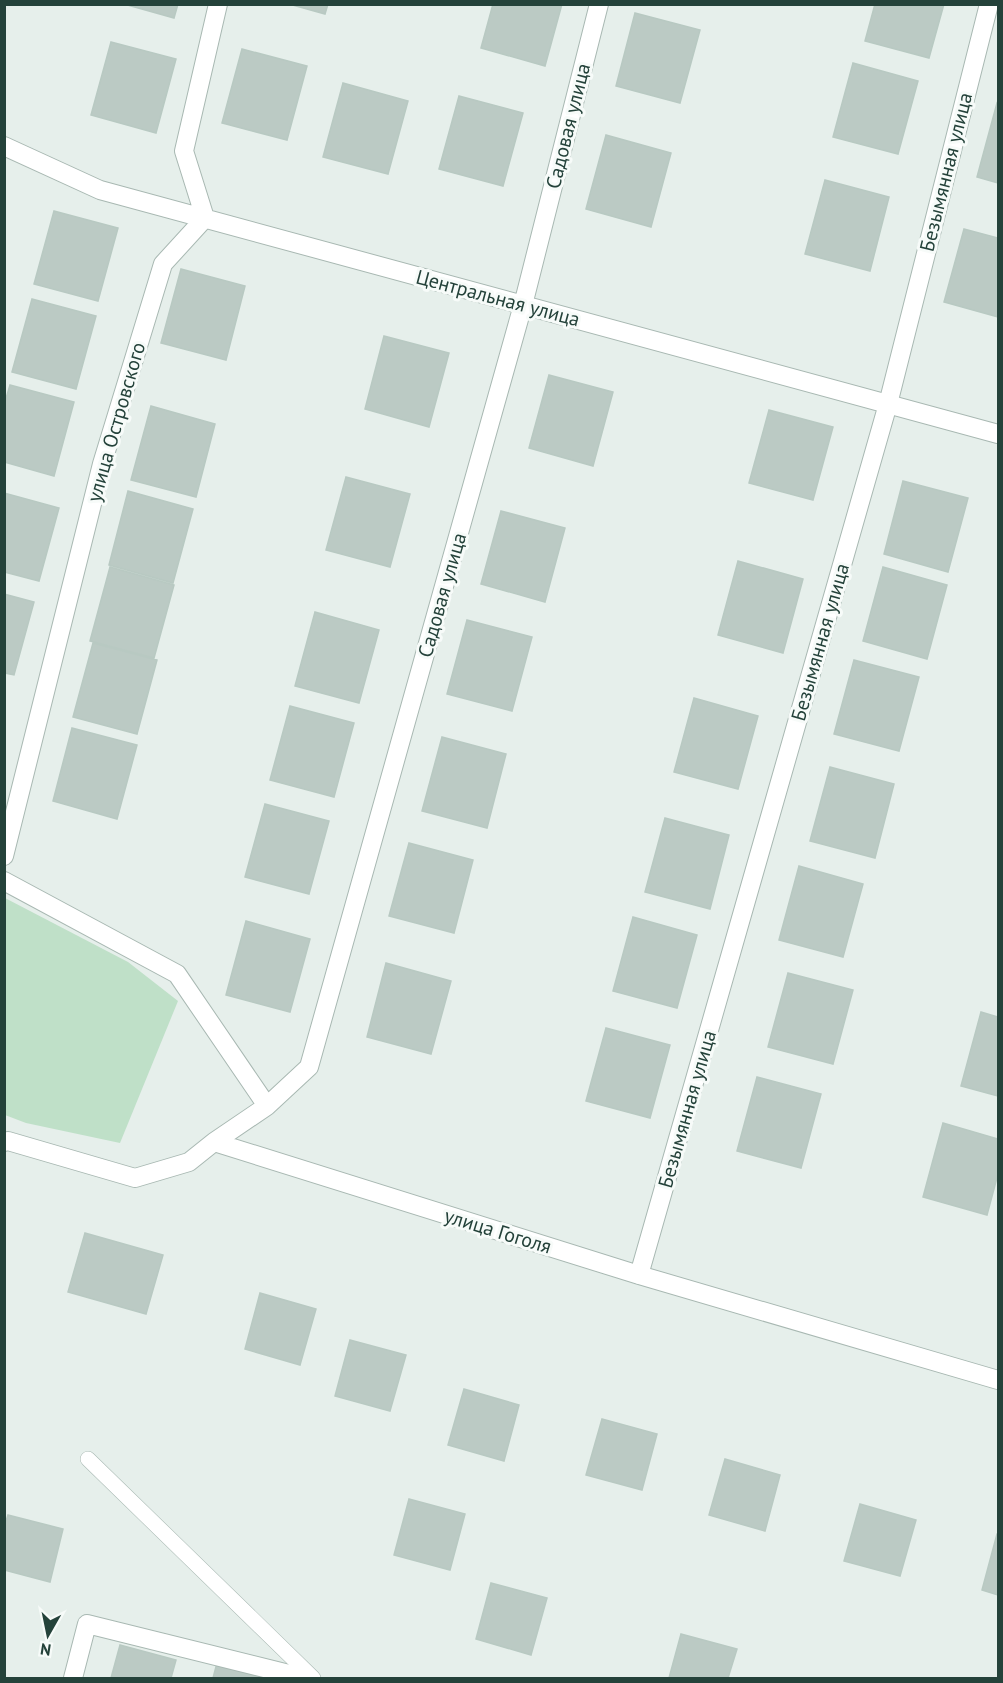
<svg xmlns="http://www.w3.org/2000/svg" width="1003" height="1683" viewBox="0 0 1003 1683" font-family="'PT Sans',sans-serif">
	<rect width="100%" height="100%" fill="#e6efeb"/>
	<path fill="#bfe0c8" d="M5,898L128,962L178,1001L120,1143L26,1123L5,1115Z"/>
	<path fill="#bbcac4" stroke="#b8c9c2" stroke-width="1.5" d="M124,4H178L174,18Z
		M289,4H328L325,14Z
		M493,4H562L545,66L481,48Z
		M875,4H944L929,58L865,41Z
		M635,13L700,30L680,103L616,86Z
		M111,42L176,59L156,133L91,115Z
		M242,49L307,66L287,140L222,123Z
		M853,63L918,81L898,154L833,137Z
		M343,83L408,101L388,174L323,157Z
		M459,96L523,113L503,186L439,169Z
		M997,103L998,104V183L977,177Z
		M606,135L671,153L651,227L586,209Z
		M825,180L889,197L870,271L805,254Z
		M54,211L118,228L98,301L34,284Z
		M964,229L998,238V317L944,302Z
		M181,269L245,286L226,360L161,343Z
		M32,299L96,316L76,389L12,372Z
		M384,336L449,353L429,427L365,409Z
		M549,375L613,392L593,466L529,448Z
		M10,385L74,402L54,476L4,462V405Z
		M151,406L215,424L196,497L131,480Z
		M769,410L833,427L813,500L749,483Z
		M346,477L410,494L390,567L326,550Z
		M903,481L968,498L948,572L884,554Z
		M128,491L193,509L173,583L109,565Z
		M4,493L59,508L39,581L4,572Z
		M501,511L565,528L545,602L481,584Z
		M738,561L803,579L783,653L718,635Z
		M110,567L174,585L154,658L90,641Z
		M883,567L947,585L927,659L863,641Z
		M4,594L34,602L14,675L4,673Z
		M315,612L379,630L359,703L295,686Z
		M467,620L532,637L512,711L447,694Z
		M93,643L157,660L137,734L73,717Z
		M854,660L919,677L899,751L834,734Z
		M694,698L758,716L738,789L674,772Z
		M290,706L354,723L334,797L270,780Z
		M72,728L137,745L117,819L53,801Z
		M442,737L506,754L487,828L422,811Z
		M830,767L894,784L875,858L810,841Z
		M265,804L329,821L309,894L245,877Z
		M665,818L729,835L710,909L645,892Z
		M409,843L473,860L454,933L389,916Z
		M799,866L863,884L843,957L779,940Z
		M633,917L697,935L677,1008L613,991Z
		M246,921L310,939L290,1012L226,995Z
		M386,963L451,981L431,1054L367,1037Z
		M788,973L853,990L833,1064L768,1047Z
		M981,1012L998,1017V1096L961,1086Z
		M606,1028L670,1045L650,1118L586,1101Z
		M757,1077L821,1094L801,1168L737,1151Z
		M943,1123L998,1139V1174L987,1215L923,1197Z
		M85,1233L163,1255L146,1314L68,1292Z
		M260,1293L316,1309L300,1365L245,1349Z
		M350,1340L406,1355L390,1411L335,1396Z
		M464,1389L519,1405L504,1461L448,1445Z
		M602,1419L657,1434L642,1490L586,1475Z
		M725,1459L780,1475L765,1531L709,1515Z
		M409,1499L465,1514L450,1570L394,1555Z
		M860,1504L916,1520L900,1576L844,1561Z
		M8,1515L63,1529L50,1582L4,1570V1527Z
		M997,1534H998V1595L982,1590Z
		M491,1583L547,1598L531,1655L476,1639Z
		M681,1634L737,1649L728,1678H669Z
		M120,1645L176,1660L171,1678H111Z
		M217,1663L273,1678H213Z"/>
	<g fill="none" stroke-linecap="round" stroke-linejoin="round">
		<g stroke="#a8b8b2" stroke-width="16">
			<path id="service" d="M88,1459L313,1678"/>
		</g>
		<g stroke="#a8b8b2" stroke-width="20">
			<path id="minor" d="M4,146L100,190L998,434
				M4,856L102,464L163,264L205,218L184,151L218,4
				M4,881L177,974L267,1106
				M4,1142L8,1141L135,1178L189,1162L214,1142L639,1275L998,1380
				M214,1142L267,1106L309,1067L523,305L599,4
				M639,1275L888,404L989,4
				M73,1678L87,1624L305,1678"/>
		</g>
		<use href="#service" stroke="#fff" stroke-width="15"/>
		<use href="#minor" stroke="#fff" stroke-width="18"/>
	</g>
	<g text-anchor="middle" stroke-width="6" stroke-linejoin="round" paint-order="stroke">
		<g font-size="20" fill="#24423a" stroke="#f7fbf9">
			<text transform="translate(568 126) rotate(-76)" y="7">Садовая улица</text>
			<text transform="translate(946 172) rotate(-76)" y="7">Безымянная улица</text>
			<text transform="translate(498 298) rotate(15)" y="7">Центральная улица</text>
			<text transform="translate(116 422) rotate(-74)" y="7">улица Островского</text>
			<text transform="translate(442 595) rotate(-74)" y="7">Садовая улица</text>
			<text transform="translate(820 642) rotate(-74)" y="7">Безымянная улица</text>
			<text transform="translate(687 1109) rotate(-74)" y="7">Безымянная улица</text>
			<text transform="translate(498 1231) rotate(17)" y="7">улица Гоголя</text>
		</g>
	</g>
	<rect width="1003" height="1683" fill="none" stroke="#24423a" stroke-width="12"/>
	<g transform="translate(48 1635) rotate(189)" stroke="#f7fbf9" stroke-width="4.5" paint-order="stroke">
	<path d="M0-4.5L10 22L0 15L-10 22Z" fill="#24423a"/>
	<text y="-9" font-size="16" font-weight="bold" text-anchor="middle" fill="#24423a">N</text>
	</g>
</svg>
